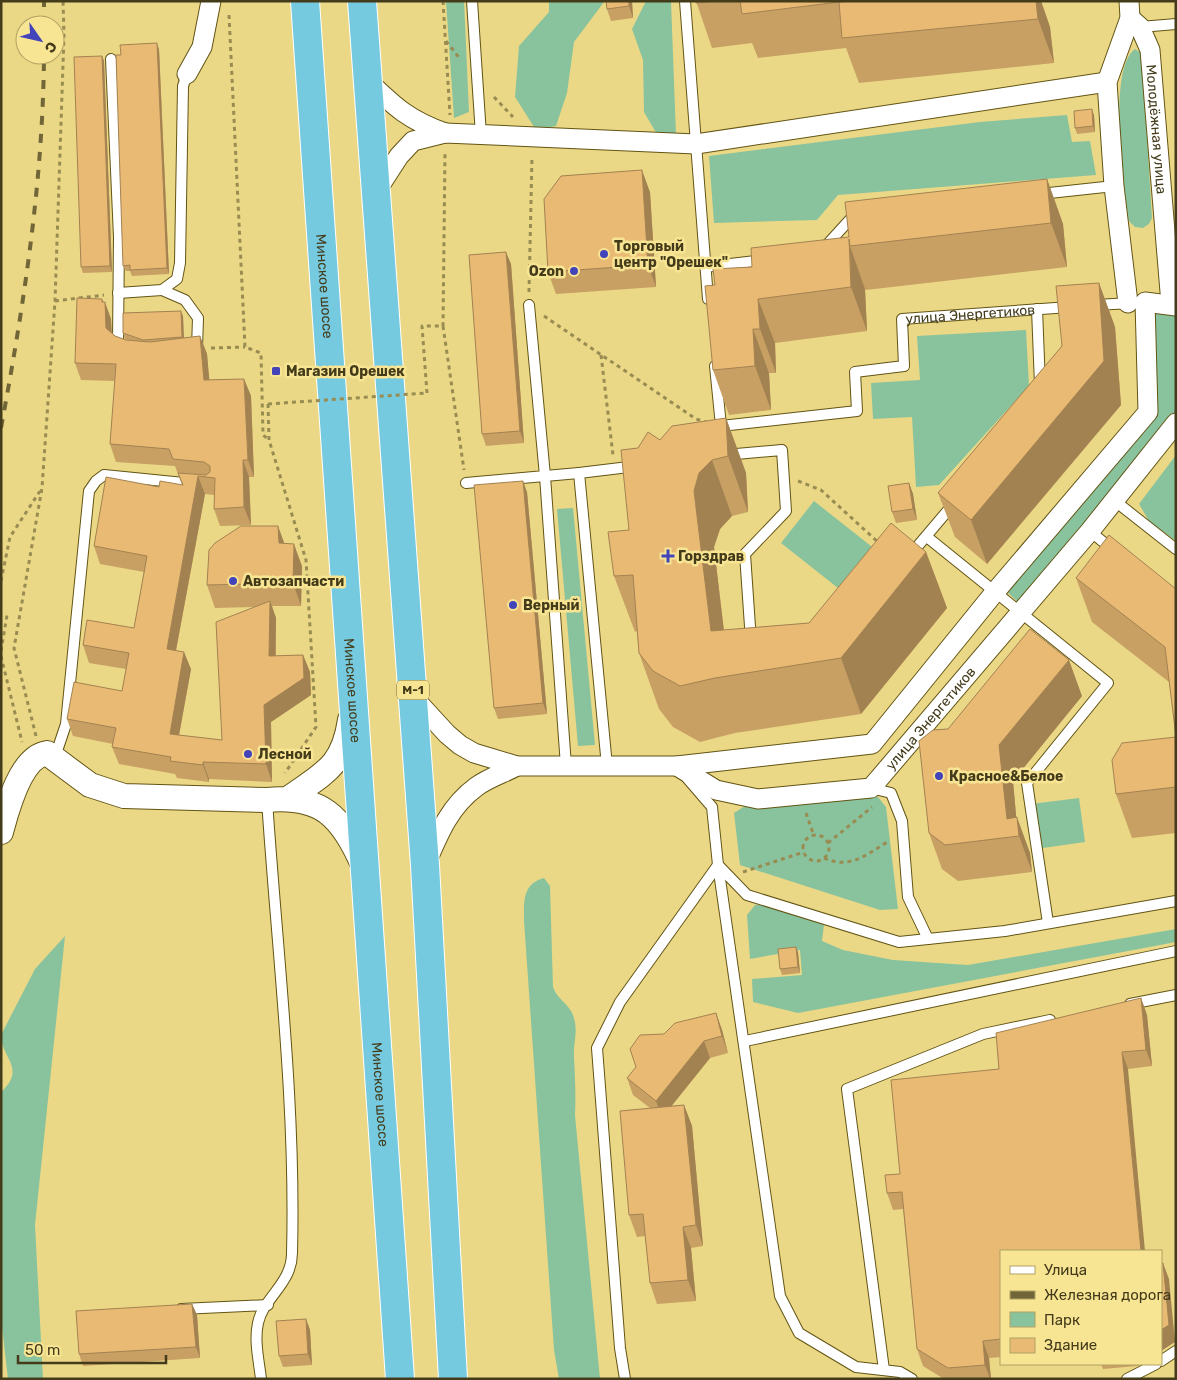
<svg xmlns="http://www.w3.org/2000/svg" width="1177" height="1380" viewBox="0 0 1177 1380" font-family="Rubik,sans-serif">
	<rect width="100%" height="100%" fill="#ebd887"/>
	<path fill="#89c39e" d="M446,1H464L469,112L454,118Z
		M549,1L604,2L574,42L567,93L556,126L536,130L515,97L519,46L549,12Z
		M646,1H671L676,135L658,136L644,112L643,60L632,29Z
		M1135,49L1141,53L1143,73L1152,218L1149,224L1143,228L1135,227L1129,221C1124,188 1107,69 1135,49Z
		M1067,115L1072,142L1090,141L1096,175L838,195L817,220L714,223L709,156L980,122Z
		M1169,312L1176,315V412L1110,495L1018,602L1006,591L1155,414L1153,313Z
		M1026,330L1029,386L939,485L916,487L912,417L873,419L871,383L920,380L917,336Z
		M1176,455V541L1149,521L1139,504Z
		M814,501L876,550L843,592L781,543Z
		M573,508L595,745L578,746L557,509Z
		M863,794L878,797L886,807L898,909L880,910L740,865L734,813L745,806Z
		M1079,798L1085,842L1036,849L1031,804Z
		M544,878L550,886L553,987C557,999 569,1004 573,1015C579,1032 573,1041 574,1057C575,1077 576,1096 575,1115L600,1379H559L554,1350L524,921C524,902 522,884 544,878Z
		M755,905H764L824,925L822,941L843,950L893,960L968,965L1176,929V942L798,1013L753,1002L752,979L802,975L800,950L750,959L747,915Z
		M65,936L35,1225L43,1379H8L1,1318V1092C27,1068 1,1058 1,1035L35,969Z"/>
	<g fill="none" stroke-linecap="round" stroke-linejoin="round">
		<g stroke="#625414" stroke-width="12">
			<g id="service">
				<path d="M472,1L481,135"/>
				<path d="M685,1L708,299"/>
				<path d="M1140,27L1176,24"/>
				<path d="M111,59L119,237L118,342L124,348"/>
				<path d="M1040,194L1114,186"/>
				<path d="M824,248L854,215L857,214"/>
				<path d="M705,267L764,260"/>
				<path d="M162,290L185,300L198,318L197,348"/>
				<path d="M118,293L162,290L177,279L180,263L183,86L187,74"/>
				<path d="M1095,305L1132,303"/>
				<path d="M1037,309L1040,385"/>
				<path id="s1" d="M715,366L721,426L857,411L855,372L904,366L902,319L1070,307"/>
				<path d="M725,455L782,450L786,511L745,554L751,641"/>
				<path d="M466,483L545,476L529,305"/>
				<path d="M1115,501L1176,549"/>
				<path d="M1090,531L1114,551"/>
				<path d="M927,537L1108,683L1027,783L1048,923"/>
				<path d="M911,554L955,502"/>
				<path d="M55,757L66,724L89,491L96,481L104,475L194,484"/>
				<path d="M566,766L545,476L579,473"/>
				<path d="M607,766L579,473L637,466"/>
				<path d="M687,778L712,807L718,865L747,895L899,942L1005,931L1176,901"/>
				<path d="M871,788L891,793L902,821L908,897L928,939"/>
				<path d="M718,865L780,1296L799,1333L856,1367L900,1372L912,1379"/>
				<path d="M1130,1004L1176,995"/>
				<path d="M745,1041L1176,951"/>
				<path d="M181,1309L268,1305"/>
				<path d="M1161,1361L1176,1351"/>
				<path d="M884,1370L847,1089L983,1034L1050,1020"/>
				<path d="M261,1379C259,1361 254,1341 258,1323C263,1298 292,1284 292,1253C296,1102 277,951 267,800"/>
				<path d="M625,1379L620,1348L597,1048L620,1002L718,865"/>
				<path d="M1127,1379L1156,1364"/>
			</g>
		</g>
		<g stroke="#625414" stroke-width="21">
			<g id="minor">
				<path id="s2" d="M1130,18L1140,27L1150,50L1171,304"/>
				<path d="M187,74L202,47L211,1"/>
				<path d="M368,81C396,108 409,120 445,133"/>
				<path d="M377,190L399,156L413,141L445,133L696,144L1107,82"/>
				<path d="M1128,303L1114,186L1107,82L1130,18L1129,1"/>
				<path d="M413,697L447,734L460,745L474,753L517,766H677L872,744L995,592L1148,412L1145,302L1176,306"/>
				<path id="s3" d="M677,766L716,790L758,799L871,788L1090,531L1176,423"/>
				<path d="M427,861C439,833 450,806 476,787C488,778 504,773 517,766"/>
			</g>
		</g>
		<g stroke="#625414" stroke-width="26">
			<path id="tertiary" d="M289,798C324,773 343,767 350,720
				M1,832C7,810 20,757 47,753L90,785L124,796L267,800C322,795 342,817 363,865"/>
		</g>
		<g stroke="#fff" stroke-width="30">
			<g id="trunk">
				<path id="s4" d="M305,1L400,1379"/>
				<path d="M362,1L425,865L453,1379"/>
			</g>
		</g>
		<path stroke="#998c52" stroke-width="3" stroke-dasharray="4 4" stroke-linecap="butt" d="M443,1L450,115
			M229,15L245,347L261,353L263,435L269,440
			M446,41L461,60
			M494,97L513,117
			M529,292L532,156
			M55,301L104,295
			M544,316L696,419L706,422
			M443,326L464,470
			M211,348L245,347
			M601,355L613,455
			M427,393L422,326H443L445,151
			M268,404L269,440L306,560L316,727L285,773
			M798,481L821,490L879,543
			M1,581L10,537L40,491
			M1,651L7,615
			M1,656L22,742
			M36,736L14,648L42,488L55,301L64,35L63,1
			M806,813L814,836
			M803 848a13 13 0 1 1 26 0a13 13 0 1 1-26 0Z
			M828,843L872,807
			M824,858C850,870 867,854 889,841
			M743,872L804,852"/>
		<use href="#service" stroke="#fff" stroke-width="10"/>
		<use href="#minor" stroke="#fff" stroke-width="19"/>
		<use href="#tertiary" stroke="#fff" stroke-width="24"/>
		<use href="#trunk" stroke="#76cadf" stroke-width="28"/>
		<path stroke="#716638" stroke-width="4" stroke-dasharray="9 9" stroke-linecap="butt" d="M44,25V1
			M1,428C24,304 43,181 44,55"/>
		<path stroke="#998c52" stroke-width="3" stroke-dasharray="4 4" stroke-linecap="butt" d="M268,404L427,393"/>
	</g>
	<path fill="#c8a064" d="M632,1L633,18L611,21L607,9Z
		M696,1H1041L1050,27L1054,63L859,83L846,48L758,58L752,43L712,48Z
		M159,49L169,274L132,276L130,271H126L123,266L121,55Z
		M102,56L104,61L112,272L83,273L81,267Z
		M1094,115L1095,132L1077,134L1075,128Z
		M1047,179L1063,224L1067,267L866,290L865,289L867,331L775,343L776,373H769L771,410L729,415L713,370L715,285L752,267L849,237Z
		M650,192L656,287L556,294L548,272Z
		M511,264L524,443L486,446L482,434Z
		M1099,283L1115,327L1121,405L987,564L955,537L938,493L1062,346Z
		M102,299L111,319L112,333L115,336L126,340L131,341L125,339L123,333L183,316L184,338L200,336L207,354L209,380L244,379L251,396L254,477H249L251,525L220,526L214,509V495L205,494L176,651L191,669L179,735L222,740L255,607L215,608L207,585L278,526L284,543L302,566L301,606H272L276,618V656L303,655L310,672L311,695L271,722L272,782L209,779V782L177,778L175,774L119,764L112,747L113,744L73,736L67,719L122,691L126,669L89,663L83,645L134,628L144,572L100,564L94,546L159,487L182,485L175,466L116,462L110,444L115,381L81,380L75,363Z
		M726,418L746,473L748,512L732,516L720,529L714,547L724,630L809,623L926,552L947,608L861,714L735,733L700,742L673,727L659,709L639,653L637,631L635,632L614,576L629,530L638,448Z
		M909,483L913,494L917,520L896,523L892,512Z
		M527,492L547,714L498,719L494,708Z
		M1076,578L1176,589V833L1132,838L1116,794L1176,737L1169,682L1092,622Z
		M1082,696L1013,781L1016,817L1030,853L1032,872L958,881L942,869L929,833L948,729Z
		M798,952L800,973L782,975L780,969Z
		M1141,998L1147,1015L1152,1066L1128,1069L1001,1251V1357L989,1358L991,1379H944L923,1366L917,1349L903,1209L893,1210L887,1193L900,1174L999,1069Z
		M716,1013L722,1030L728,1053L710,1058L671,1106L684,1105L692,1126L703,1246L691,1248L696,1301L657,1304L650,1283L645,1236L637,1237L629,1215L650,1108L633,1095L627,1078L664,1034Z
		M192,1304L197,1315L200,1358L83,1366L79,1354Z
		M306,1319L310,1330L312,1365L283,1367L279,1356Z
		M1101,1364H1141L1137,1366L1103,1369Z"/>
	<path fill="#a38251" d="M629,1H632L633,18L629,6Z
		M1036,1H1041L1050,27L1054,63L1038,19Z
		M157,43L159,49L169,274L167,268Z
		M102,56L104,61L112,272L110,266Z
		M1092,109L1094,115L1095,132L1093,126Z
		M642,170L650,192L656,287L648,265Z
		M1047,179L1063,224L1067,267L1051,223Z
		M850,246L865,289L867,331L851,287Z
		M506,252L511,264L524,443L520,431Z
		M1099,283L1115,327L1121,405L987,564L971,520Z
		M102,299L105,308V302L111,319L112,345L106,328Z
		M758,299L775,343L776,373L760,329Z
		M181,311L183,316L184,343L182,337Z
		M753,329L769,373L771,410L755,366Z
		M200,336L207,354L211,398L204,380Z
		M244,379L251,396L254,477L248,460Z
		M726,418L746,473L748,512L728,456Z
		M243,460L249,477L251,525L244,507Z
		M712,460L732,516L720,529L714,547L729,675L711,631L694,491L699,473Z
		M198,476L205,494L173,666L167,649Z
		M523,481L527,492L547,714L543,703Z
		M909,483L913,494L917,520L913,509Z
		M278,526L286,548L279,543Z
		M294,544L302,566L301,606L293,583Z
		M926,552L947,608L861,714L841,658Z
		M270,601L276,618L275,673L269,656Z
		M184,652L191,669L176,752L170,734Z
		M303,655L310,672L311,695L271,722L272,782L266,764L264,705Z
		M1069,660L1082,696L1013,781L1018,836L1007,819L999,745Z
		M203,762L209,779V782L203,765Z
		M1017,817L1030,853L1032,872L1019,836Z
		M796,947L798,952L800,973L798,967Z
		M1141,998L1147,1015L1152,1066L1146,1050Z
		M716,1013L722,1030L728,1053L722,1036Z
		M704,1041L710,1058L662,1118L656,1101Z
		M1122,1052L1128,1069L1145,1251H1141Z
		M684,1105L692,1126L703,1246L696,1225Z
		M683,1227L691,1248L696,1301L688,1280Z
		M1163,1263L1169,1279L1175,1342L1161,1351Z
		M192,1304L197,1315L200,1358L196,1347Z
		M306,1319L310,1330L312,1365L308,1354Z
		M983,1341L989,1358L991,1379H990L985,1365Z"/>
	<path fill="#e9ba74" stroke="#a38251" d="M606,1H629V6L607,9Z
		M696,1H716L696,3Z
		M740,1H839V2L742,14Z
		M852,1H1036L1038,19L842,38L839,2Z
		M157,43L167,268L130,270V265L123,266L116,55H121L120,45Z
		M102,56L110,266L81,267L74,57Z
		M1092,109L1093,126L1075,128L1074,111Z
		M642,170L648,265L548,272L544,199L561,176Z
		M1047,179L1051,223L850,246L849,239L851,287L758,299L760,329H753L755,366L713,370L705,286L715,285L713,269L752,267L751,248L849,237L845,202Z
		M506,252L520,431L482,434L469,255Z
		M1099,283L1104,361L971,520L938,493L1062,346L1056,286Z
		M77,298L102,299V302H105L106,328L115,336L126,340L150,342L200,336L204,380L244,379L248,460H243L244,507L214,509L215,478L198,476L167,649L184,652L170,734L222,740L216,622L270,601L269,656L303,655L304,678L264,705L266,764L203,762V765L170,761L171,757L112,747L116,728L67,719L74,682L122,691L129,653L83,645L87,620L134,628L147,556L94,546L106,477L159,487L160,481L183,485L178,473L206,475L210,472V466L204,462L173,459L169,449L110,444L116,364L75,363Z
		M181,311L182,337L143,340L123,333V313Z
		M726,418L728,456L712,460L699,473L694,491L711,631L809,623L891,523L926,552L841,658L715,678L680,686L653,671L639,653L633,575L614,576L608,532L629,530L621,450L638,448L648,432L660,440L672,426Z
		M523,481L543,703L494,708L474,485Z
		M909,483L913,509L892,512L888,486Z
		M241,526H278L279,543L294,544L293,583L207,585L209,550L215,543Z
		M1109,535L1176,589V787L1116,794L1112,760L1122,743L1176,737L1165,647L1076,578Z
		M1030,629L1069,660L999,745L1007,819L1017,817L1019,836L945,845L929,833L919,741L933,730L948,729Z
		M796,947L798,967L780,969L778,949Z
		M1141,998L1146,1050L1122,1052L1141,1251H1001V1339L983,1341L985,1365L948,1368L917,1349L902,1192L887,1193L885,1175L900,1174L891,1080L999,1069L996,1033Z
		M716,1013L722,1036L704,1041L656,1101L627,1078L636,1067L630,1049L640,1035L664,1034L675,1023Z
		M684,1105L696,1225L683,1227L688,1280L650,1283L643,1214L629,1215L620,1111Z
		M1161,1263H1163L1169,1325L1161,1330Z
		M192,1304L196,1347L79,1354L76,1311Z
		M306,1319L308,1354L279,1356L276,1321Z"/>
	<g fill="#4344b9" stroke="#f8e594" stroke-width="2">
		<circle cx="604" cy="254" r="5"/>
		<circle cx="574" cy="271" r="5"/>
		<rect x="271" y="366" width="10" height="10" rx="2.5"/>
		<path d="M665.5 548.5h5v5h5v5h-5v5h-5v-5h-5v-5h5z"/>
		<circle cx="233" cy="581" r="5"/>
		<circle cx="513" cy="605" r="5"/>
		<circle cx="248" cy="754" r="5"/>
		<circle cx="939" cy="776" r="5"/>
	</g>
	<g text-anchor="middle" stroke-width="5" stroke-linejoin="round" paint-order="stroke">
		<rect fill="#f8e594" stroke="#796e3f" stroke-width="1" x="397" y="680.5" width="32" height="19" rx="4"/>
		<g font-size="12" font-weight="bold" fill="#433b1a">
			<text x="413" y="694">М-1</text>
		</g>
		<g font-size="14" fill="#433b1a" stroke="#f8e594">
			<text dy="5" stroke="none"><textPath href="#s2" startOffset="118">Молодёжная улица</textPath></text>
			<text dy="5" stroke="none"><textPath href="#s4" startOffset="286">Минское шоссе</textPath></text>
			<text dy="5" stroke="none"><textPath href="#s1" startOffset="401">улица Энергетиков</textPath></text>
			<text dy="5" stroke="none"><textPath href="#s4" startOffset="691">Минское шоссе</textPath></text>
			<text dy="5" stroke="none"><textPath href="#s3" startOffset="294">улица Энергетиков</textPath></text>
			<text dy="5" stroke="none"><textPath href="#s4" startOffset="1096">Минское шоссе</textPath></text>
		</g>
		<g font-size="14" font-weight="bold" fill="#433b1a" stroke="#f8e594" text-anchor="start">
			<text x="614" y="251">Торговый<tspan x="614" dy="16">центр "Орешек"</tspan></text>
			<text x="564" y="276" text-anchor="end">Ozon</text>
			<text x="286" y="376">Магазин Орешек</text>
			<text x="678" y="561">Горздрав</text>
			<text x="243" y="586">Автозапчасти</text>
			<text x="523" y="610">Верный</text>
			<text x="258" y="759">Лесной</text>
			<text x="949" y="781">Красное&amp;Белое</text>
		</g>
	</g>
	<rect width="1177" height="1380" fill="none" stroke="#433b1a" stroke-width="5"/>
	<rect x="1000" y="1250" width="162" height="115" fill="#f8e594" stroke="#b0a163"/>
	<rect x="1010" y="1266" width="25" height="8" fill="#ffffff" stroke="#b0a163"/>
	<text x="1044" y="1275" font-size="15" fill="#433b1a">Улица</text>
	<rect x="1010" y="1291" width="25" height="8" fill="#716638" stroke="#b0a163"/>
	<text x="1044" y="1300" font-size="15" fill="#433b1a">Железная дорога</text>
	<rect x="1010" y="1312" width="25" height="15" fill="#89c39e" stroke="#b0a163"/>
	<text x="1044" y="1325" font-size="15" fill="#433b1a">Парк</text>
	<rect x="1010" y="1338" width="25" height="15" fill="#e9ba74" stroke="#b0a163"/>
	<text x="1044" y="1350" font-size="15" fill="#433b1a">Здание</text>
	<g transform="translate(40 40) rotate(124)"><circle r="24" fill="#f8e594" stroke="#b0a163"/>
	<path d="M0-4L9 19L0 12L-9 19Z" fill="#4344b9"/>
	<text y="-8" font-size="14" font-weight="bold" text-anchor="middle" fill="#433b1a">С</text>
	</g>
	<path d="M18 1355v8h148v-8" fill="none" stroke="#433b1a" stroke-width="2.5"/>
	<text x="25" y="1355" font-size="15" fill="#433b1a" stroke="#f8e594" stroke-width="4" paint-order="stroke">50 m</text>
</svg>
